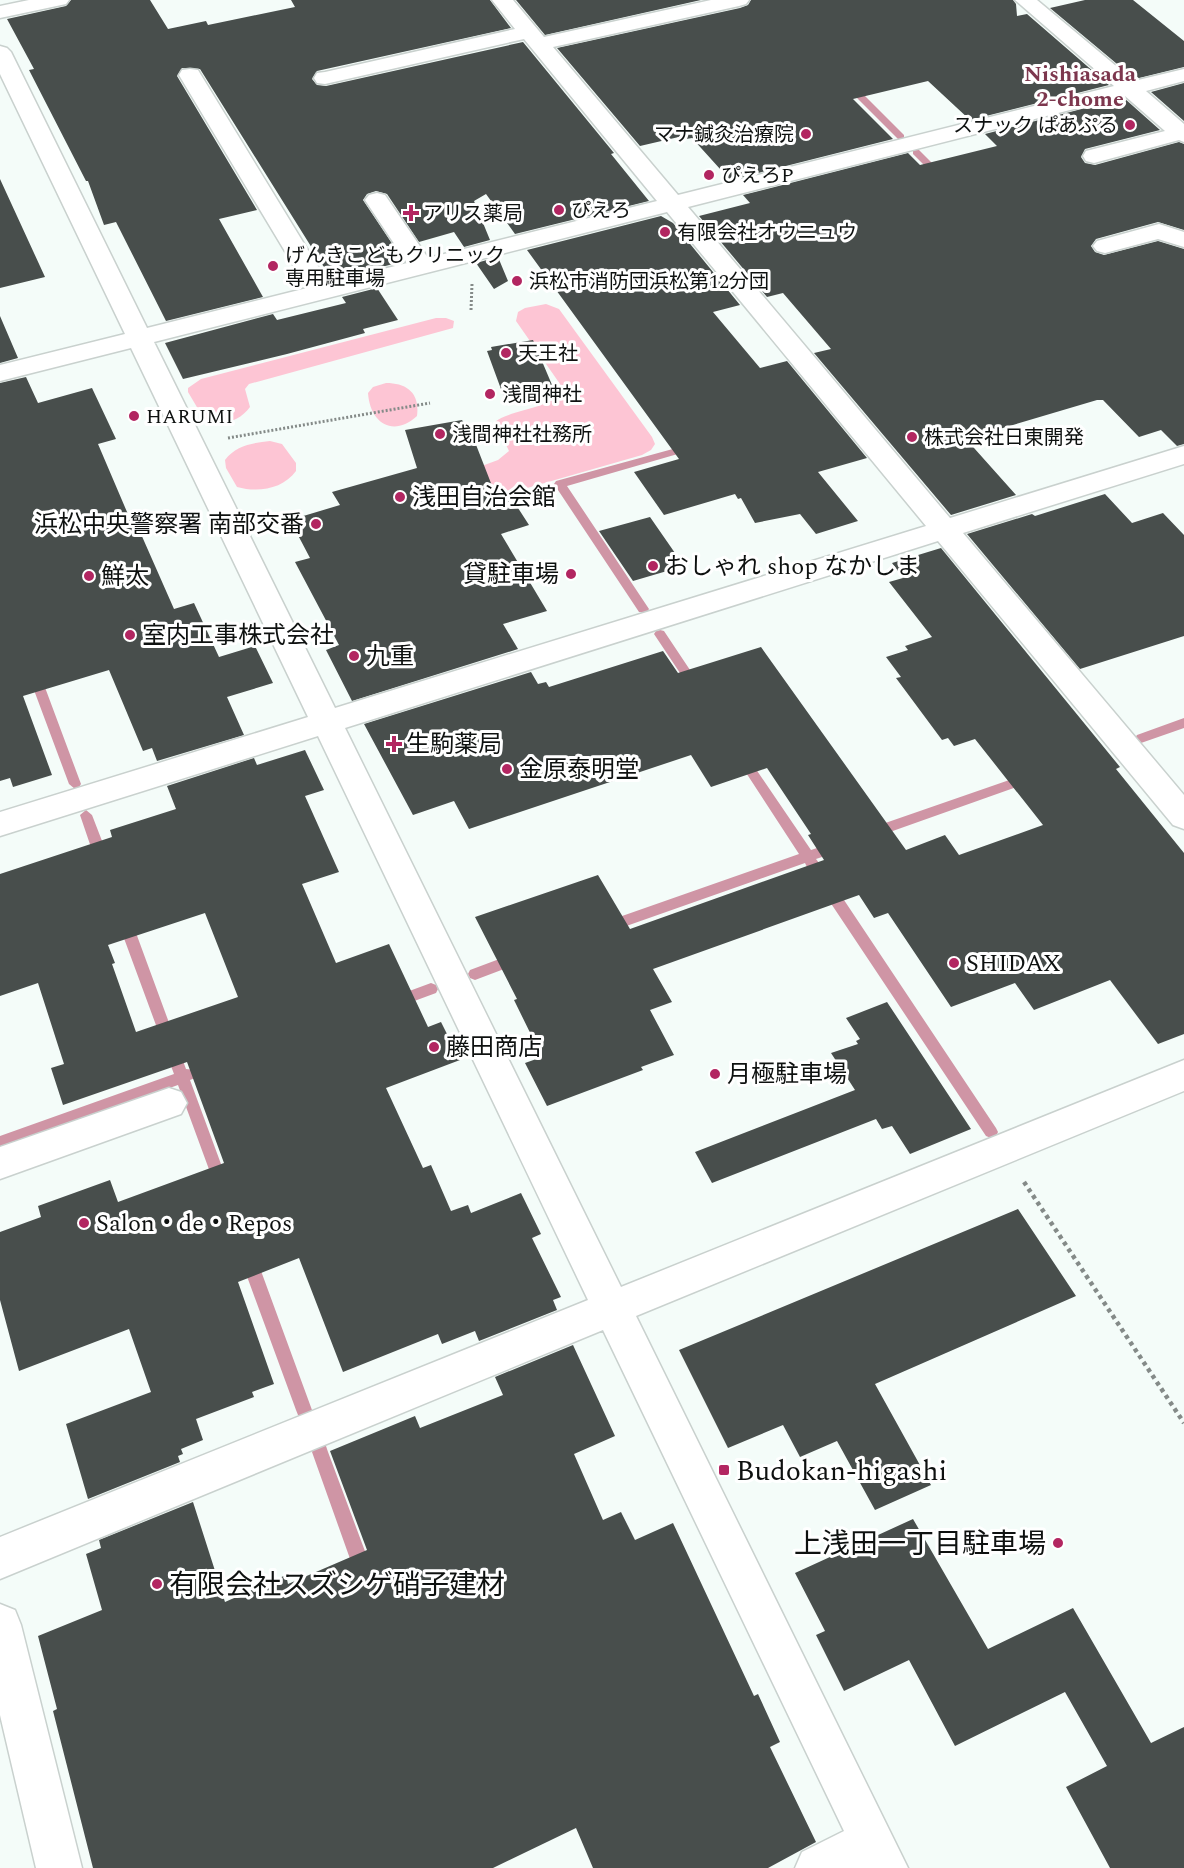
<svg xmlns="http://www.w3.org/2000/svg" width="1184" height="1868" viewBox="0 0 1184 1868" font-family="Spectral,'Noto Sans JP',serif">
	<rect width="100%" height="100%" fill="#f4fcf9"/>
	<path fill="#fdc5d4" d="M546,304L559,309L652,437L655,444L651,450L642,455L506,494L488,493L479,467L498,460L509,451L495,422C508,409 567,408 560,384L516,321L518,312L525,308Z
		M436,318H446L454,321L453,328L249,384L245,389L250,407C238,423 223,425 204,419L188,392V388L201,379Z
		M386,383C407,383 420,393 417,416C393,438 370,423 368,393L373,387Z
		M270,441L282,444L296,463V471C283,489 258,493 237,487L226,468L225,460C236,445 253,443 270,441Z"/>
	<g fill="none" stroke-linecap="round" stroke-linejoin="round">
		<path fill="#cf95a5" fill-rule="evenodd" d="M846,83H852L904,135V139H898L846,87Z
			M913,150H919L942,173V177H936L913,154Z
			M691,444L695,445V449L567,486L649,609L647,612H639L554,484L556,481Z
			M660,630L664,631L700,685L698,688H690L654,634L656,631Z
			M34,670L40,674L81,784L79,787L75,789L69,784L28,674Z
			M1184,718V728L1141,743L1135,738L1137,735Z
			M743,754L747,756L811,850L835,842L840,843L842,847L840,851L816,859L819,863L817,867H807L805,863L615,930H605L603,926L605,922L799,854L739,762L737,759L739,756Z
			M1027,774L1031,776L1033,779L1031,782L873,838L867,833L868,829Z
			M86,810L92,815L109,859L107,863H97L95,859L80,815Z
			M829,884L834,885L996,1128L998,1132L996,1136L991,1138L986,1136L824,893L822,889L824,885Z
			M125,917L130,918L132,922L186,1069L195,1070L197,1074L195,1078L190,1080L228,1183L226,1188L221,1190L216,1188L214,1183L178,1085L0,1148V1136L174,1074L118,922L120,918Z
			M515,953L520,955L522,959L520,963L475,980L470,978L468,974L470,970Z
			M431,983L436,985L438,989L436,993L398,1007L393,1005L391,1001L393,997Z
			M249,1253L254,1255L257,1260L312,1410L310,1415L304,1418L298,1415L296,1410L241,1260L244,1255Z
			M320,1444L326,1446L328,1452L372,1570L369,1576L363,1579L357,1576L354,1570L312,1452L314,1446Z"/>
	</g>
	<path fill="#484e4c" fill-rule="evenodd" d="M71,0H150L168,29L206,21L208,25L295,7L291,0H490L511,28L317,71L312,79L317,85L326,86L523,42L614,153L611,154L649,201L515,234L486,194L474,201L490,240L464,247L454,232L419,242L387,194L376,191L367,194L363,200L395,248L384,251L393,264L332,280L200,69L182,68L177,76L257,210L219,219L263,297L166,321L116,222L104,225L88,181H86L29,70L34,69L7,19L66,6Z
		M516,0H701L545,35Z
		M751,0H1013L1016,4L1017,16L1027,14L1109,85L970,120L928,81L853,99L893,139L730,180L692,138L686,139L683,136L640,146L557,48L740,8L748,5Z
		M1085,0H1133L1184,41V67L1135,79L1050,8Z
		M1184,83V121L1151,92Z
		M1124,98L1160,130L1085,149L1081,157L1085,163L1095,165L1179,142L1184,144V230L1158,222L1096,239L1091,246L1095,252L1104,255L1158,241L1184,249V444L1177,446L1161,430L1139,437L1103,400H1097L966,439L1016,495L951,515L814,353L831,349L783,293L767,297L699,216L750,203L743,195L908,153L920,165L997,146L985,134Z
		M0,179L45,277L0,288Z
		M661,216L673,223L740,305L713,312L760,368L787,361L867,458L818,472L858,521L816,534L800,514L755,523L741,498L738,499L735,494L664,515L634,472L679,459L527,250Z
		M498,257L508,281L494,289L476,263Z
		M377,288L398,320L363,329L365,333L287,354L183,379L165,343L273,314L277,320L346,303L342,297Z
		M0,316L18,358L0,363Z
		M533,340L555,392L505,400L487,351L492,350L491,347Z
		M26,377L38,403L92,388L116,439L98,444L133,526L137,525L174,609L194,603L219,657L255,646L273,683L227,697L244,735L157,761L152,748L143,751L109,670L23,696L52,775L13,787L10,778L0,781V383Z
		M462,420L473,437L496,496L509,494L529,525L501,534L547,611L503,624L518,649L352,701L326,650L339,645L295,562L310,558L290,520L340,505L332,492L417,468L405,430Z
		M1105,494L1132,523L1163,513L1184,535V636L1080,669L967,534L1032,514L1035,516Z
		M650,517L684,566L633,581L599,531Z
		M941,548L1120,767L1116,769L1184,853V1034L1158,1044L1110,980L1034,1010L1015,983L951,1007L888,913L874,918L859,895L653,969L672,1002L650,1010L674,1055L641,1067L643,1070L547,1106L525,1063L542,1057L514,1000L517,999L475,917L598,875L630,929L824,860L808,835L811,834L767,768L711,787L691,755L469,829L454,801L413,815L364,724L531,672L538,684L546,682L549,687L663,651L678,673L761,647L906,850L945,835L959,855L1043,825L975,739L954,746L948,738L942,740L896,678L901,677L886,657L908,650L905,646L932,637L889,582L903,578L892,563Z
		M305,750L324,790L305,796L339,872L302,884L336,963L389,944L428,1027L441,1022L460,1060L386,1088L423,1168L431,1165L451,1211L468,1205L471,1213L521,1193L541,1234L532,1238L561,1297L553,1300L557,1310L479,1341L475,1331L442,1344L438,1334L343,1372L299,1258L238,1282L274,1384L252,1392L254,1397L196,1419L203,1440L181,1449L183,1454L178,1456L180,1462L88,1499L66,1424L151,1392L129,1329L19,1371L0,1300V1232L41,1217L38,1206L110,1180L118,1202L224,1163L187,1062L63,1105L51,1068L64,1064L38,983L0,996V874L112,837L110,830L176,809L167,786L254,758L257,765ZM205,913L238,997L136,1032L112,964L115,963L108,945Z
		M887,1002L971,1129L910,1154L892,1126L882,1129L876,1119L712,1183L695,1152L855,1090L831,1053L858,1044L856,1041L860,1039L846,1018Z
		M1018,1209L1076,1296L875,1384L931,1485L875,1510L837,1441L800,1457L783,1425L728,1448L679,1350Z
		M573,1345L615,1436L574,1454L603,1520L621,1512L635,1540L673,1523L754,1696L758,1694L780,1742L770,1747L816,1842L768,1868H593L576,1828L493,1868H93L53,1711L57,1709L38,1636L102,1610L86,1554L101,1548L99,1540L193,1502L225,1602L286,1575L288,1584L367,1550L330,1451L415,1416L420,1428L503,1395L495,1377Z
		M913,1519L988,1649L1073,1608L1151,1743L1184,1727V1868H1110L1066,1787L1107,1766L1065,1692L955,1746L909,1660L844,1691L816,1635L825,1631L795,1573Z"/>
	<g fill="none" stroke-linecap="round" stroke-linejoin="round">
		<g stroke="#c9d1ce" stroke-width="3">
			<path id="minor" d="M29,0H69L66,4L0,18V6Z
				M492,0H513L544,37L711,0H749L746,4L739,6L553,47L678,195L1114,86L1015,0H1037L1134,81L1184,69V81L1146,91L1184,124V142L1179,140L1094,163L1086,161L1083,156L1086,151L1165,131L1125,96L688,207L950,518L1184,446V464L963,533L1184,795V829L1173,825L938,541L345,728L621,1287L1184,1060V1091L636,1316L908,1868H795L802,1852L844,1831L603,1330L0,1579V1537L588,1300L318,736L0,836V812L308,717L131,348L0,381V365L125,334L0,74V46L7,48L11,52L147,328L307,288L179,75L182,70L190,69L198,70L201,75L328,283L407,263L365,200L369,195L377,193L385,195L428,258L657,201L524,39L325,84L317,83L314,78L317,73L325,72L515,29ZM667,212L926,526L335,708L154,342Z
				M1159,224L1184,232V247L1158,239L1105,253L1097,251L1093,246L1097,241Z
				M169,1088L181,1092L187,1103L181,1114L0,1179V1147Z
				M0,1604L15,1610L21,1625L82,1868H36L0,1715Z"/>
		</g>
		<path stroke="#848a88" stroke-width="3" stroke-dasharray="2 2" stroke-linecap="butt" d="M471,310L472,284
			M228,438L430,403"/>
		<path stroke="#848a88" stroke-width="4.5" stroke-dasharray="4 4" stroke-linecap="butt" d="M1024,1182L1184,1423"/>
		<use href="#minor" fill="#fff" fill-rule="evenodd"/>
	</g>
	<g fill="#b22661" stroke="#fff" stroke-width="2">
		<circle cx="1130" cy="125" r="6"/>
		<circle cx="806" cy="134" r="6"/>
		<circle cx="709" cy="175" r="6"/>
		<circle cx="559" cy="210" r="6"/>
		<path d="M408 204h6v6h6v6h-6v6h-6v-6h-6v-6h6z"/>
		<circle cx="665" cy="232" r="6"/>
		<circle cx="273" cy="266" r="6"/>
		<circle cx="517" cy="281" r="6"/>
		<circle cx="506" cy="353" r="6"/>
		<circle cx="490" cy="394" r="6"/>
		<circle cx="134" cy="416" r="6"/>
		<circle cx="440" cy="434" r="6"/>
		<circle cx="912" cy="437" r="6"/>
		<circle cx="400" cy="497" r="6"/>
		<circle cx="316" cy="524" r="6"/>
		<circle cx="653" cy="566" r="6"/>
		<circle cx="571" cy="574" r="6"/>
		<circle cx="89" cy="576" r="6"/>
		<circle cx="130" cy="635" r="6"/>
		<circle cx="354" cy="656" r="6"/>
		<path d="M391 735h6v6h6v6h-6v6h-6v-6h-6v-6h6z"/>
		<circle cx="507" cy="769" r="6"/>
		<circle cx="954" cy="963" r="6"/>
		<circle cx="434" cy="1047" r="6"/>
		<circle cx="715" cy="1074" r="6"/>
		<circle cx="84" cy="1223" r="6"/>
		<rect x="718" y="1464" width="12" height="12" rx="3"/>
		<circle cx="1058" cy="1543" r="6"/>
		<circle cx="157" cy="1584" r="6"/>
	</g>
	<g text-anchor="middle" stroke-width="6" stroke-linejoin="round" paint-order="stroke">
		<g font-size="20" fill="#0e1110" stroke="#fff" text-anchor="start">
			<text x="1118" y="132" text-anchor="end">スナック ぱあぷる</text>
			<text x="794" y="141" text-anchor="end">マナ鍼灸治療院</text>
			<text x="721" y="182">ぴえろP</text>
			<text x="571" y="217">ぴえろ</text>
			<text x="423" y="220">アリス薬局</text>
			<text x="677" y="239">有限会社オウニュウ</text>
			<text x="285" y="262">げんきこどもクリニック<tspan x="285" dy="23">専用駐車場</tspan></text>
			<text x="529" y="288">浜松市消防団浜松第12分団</text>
			<text x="518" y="360">天王社</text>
			<text x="502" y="401">浅間神社</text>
			<text x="146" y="423">HARUMI</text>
			<text x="452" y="441">浅間神社社務所</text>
			<text x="924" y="444">株式会社日東開発</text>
		</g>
		<g font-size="22" font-weight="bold" fill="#7d374e" stroke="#fff">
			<text x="1080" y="81">Nishiasada<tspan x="1080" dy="25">2-chome</tspan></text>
		</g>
		<g font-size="24" fill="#0e1110" stroke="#fff" text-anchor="start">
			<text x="412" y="505">浅田自治会館</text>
			<text x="304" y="532" text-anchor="end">浜松中央警察署 南部交番</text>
			<text x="665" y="574">おしゃれ shop なかしま</text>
			<text x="559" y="582" text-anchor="end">貸駐車場</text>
			<text x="101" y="584">鮮太</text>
			<text x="142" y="643">室内工事株式会社</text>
			<text x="366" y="664">九重</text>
			<text x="406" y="752">生駒薬局</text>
			<text x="519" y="777">金原泰明堂</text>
			<text x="966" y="971">SHIDAX</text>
			<text x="446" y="1055">藤田商店</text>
			<text x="727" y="1082">月極駐車場</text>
			<text x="96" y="1231">Salon・de・Repos</text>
		</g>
		<g font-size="28" fill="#0e1110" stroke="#fff" text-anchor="start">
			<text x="736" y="1480">Budokan-higashi</text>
			<text x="1046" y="1553" text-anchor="end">上浅田一丁目駐車場</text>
			<text x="169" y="1594">有限会社スズシゲ硝子建材</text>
		</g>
	</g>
</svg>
